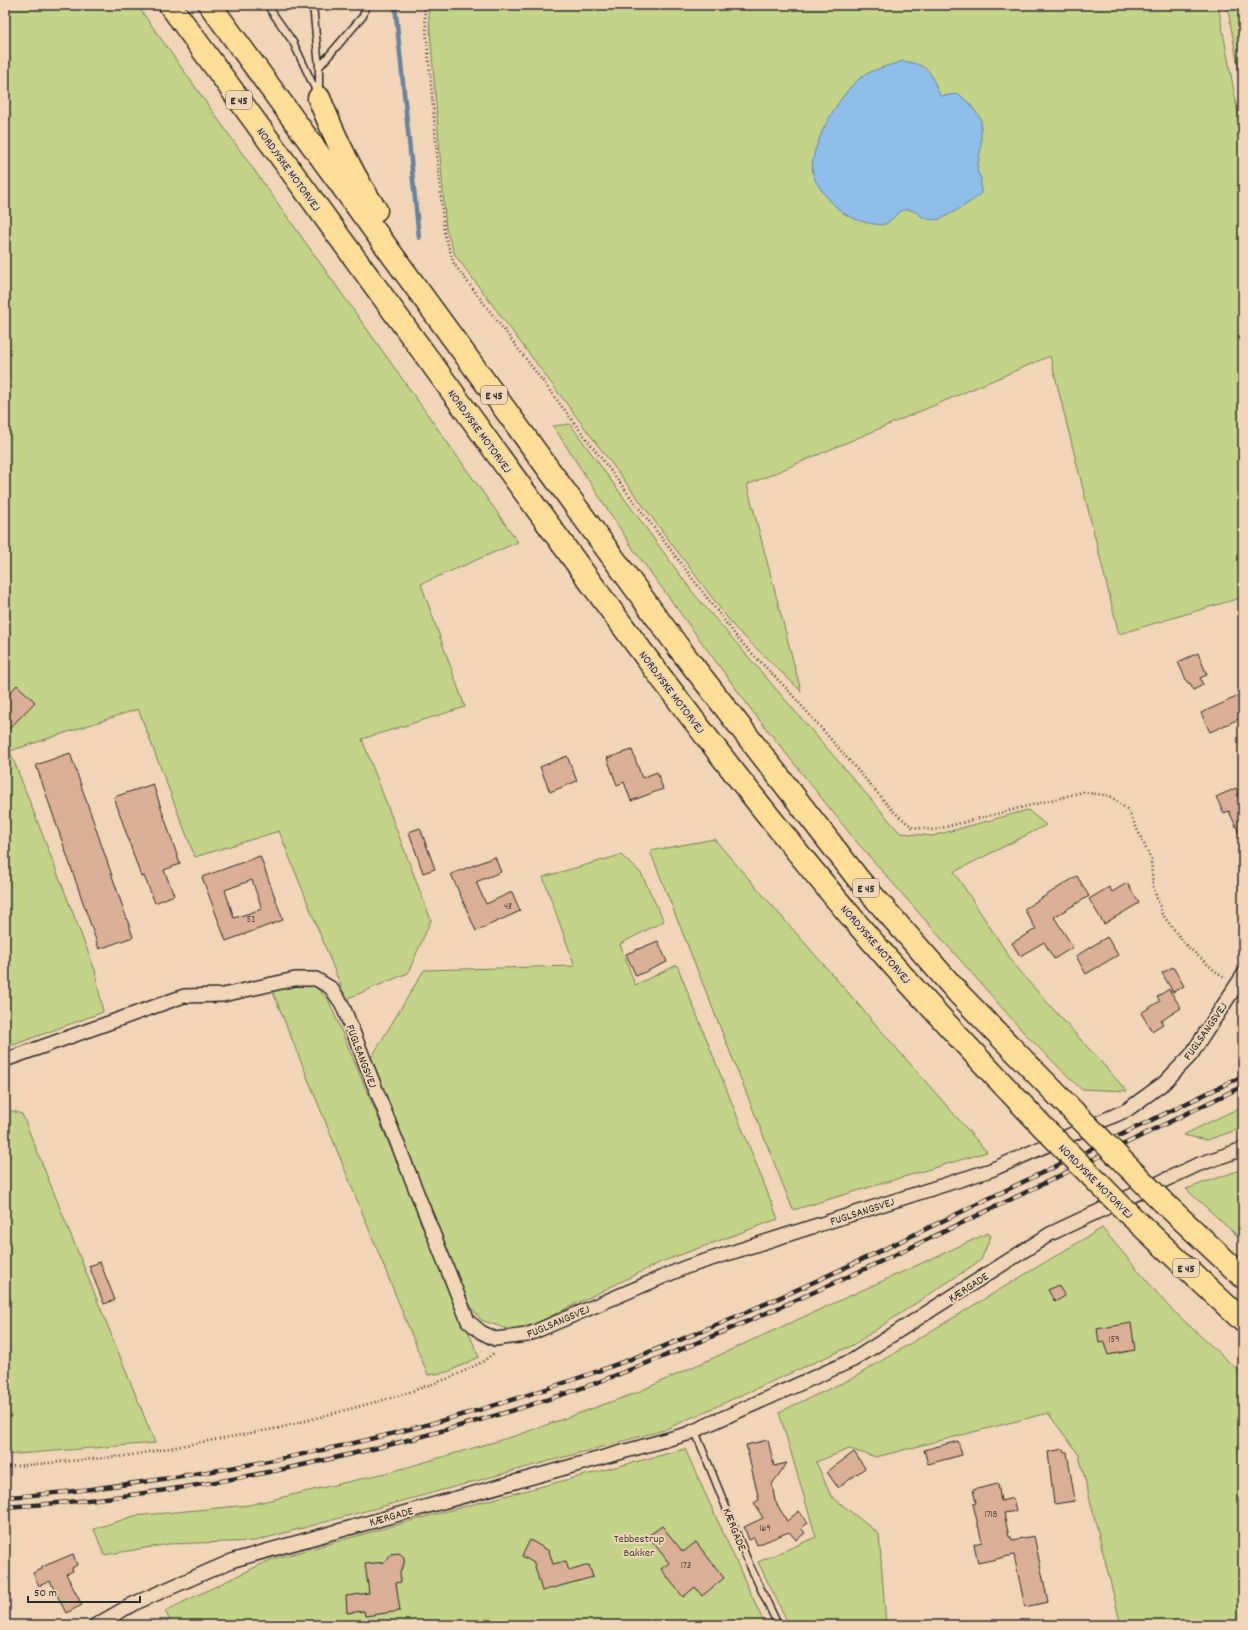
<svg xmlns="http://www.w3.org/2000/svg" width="1248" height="1630" viewBox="0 0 1248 1630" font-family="Dekko,sans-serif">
	<rect width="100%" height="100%" fill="#f0d5b7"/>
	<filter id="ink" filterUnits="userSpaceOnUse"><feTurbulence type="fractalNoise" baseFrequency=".025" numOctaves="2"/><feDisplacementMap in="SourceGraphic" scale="8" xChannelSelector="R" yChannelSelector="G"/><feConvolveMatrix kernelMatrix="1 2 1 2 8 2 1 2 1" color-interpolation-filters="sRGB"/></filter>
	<g filter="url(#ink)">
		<path fill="#c3d388" stroke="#777f5a" d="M5,5H137L518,542L421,584L465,707L362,739L431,920L408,973L346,999L279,831L195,857L138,709L10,751L95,970L103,1012L5,1048Z
			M428,5H1218L1243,140V597L1119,634L1050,356L747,485L801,691L735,628L455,255L446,229Z
			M1227,5H1243V94Z
			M570,424L694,594L900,833L932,836L1028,810L1046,825L954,872L1018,970L1127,1091L1081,1089L1026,1035L855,840L750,708L634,550L553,426Z
			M714,839L987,1152L793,1210L650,851Z
			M621,855L641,873L664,921L620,944L635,985L677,965L778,1219L661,1262L533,1325L507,1329L481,1320L460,1291L368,1063L424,970L575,966L543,877Z
			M291,983L312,984L328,999L479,1357L448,1372L428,1375L272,990Z
			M1243,1106V1128L1207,1140L1183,1135Z
			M5,1109L22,1114L155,1443L5,1455Z
			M1243,1169V1241L1186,1189Z
			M1102,1228L1169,1307L1243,1375V1625H1121L1079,1455L1048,1413L876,1457L849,1449L816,1462L831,1496L879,1534L886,1625H789L758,1562L816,1537L779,1412L853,1378Z
			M988,1233L991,1236L981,1260L853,1345L664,1430L255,1541L169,1544L104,1555L94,1529L134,1516L249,1505L394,1471L518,1435L636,1393Z
			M685,1449L765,1625H172L165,1611L270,1560L443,1512Z"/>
		<path fill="#8fbde9" stroke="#67839d" d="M903,61C932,66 930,72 940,96L959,94L970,104L981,119V146L977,171L981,178V193C976,200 949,215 940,219C937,220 932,220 928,219C921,218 917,211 910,210C898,207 894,220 885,224C877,227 852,219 845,214C835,208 815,185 813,174C807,149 840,94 859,79C871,69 889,66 903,61Z"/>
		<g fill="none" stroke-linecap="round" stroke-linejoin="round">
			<path stroke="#67839d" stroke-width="4.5" d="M395,5L419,238"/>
		</g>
		<path fill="#daaf96" stroke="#2b2b2b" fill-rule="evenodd" d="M1198,653L1207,675L1200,678L1203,685L1193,690L1190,683L1188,684L1178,662Z
			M17,685L35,702L5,733V698Z
			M1243,694V717L1210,732L1201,713Z
			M632,750L642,778L657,772L663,789L631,801L624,782L617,785L607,758Z
			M70,753L133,937L99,949L36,765Z
			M567,756L577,781L550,792L540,767Z
			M153,784L180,864L164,870L174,895L155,903L144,876L141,877L114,797Z
			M1236,788L1243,804V842L1229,811L1224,813L1216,797Z
			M420,828L435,869L423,873L409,832Z
			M260,856L283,920L226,941L202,877ZM252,880L262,909L234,918L225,890Z
			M495,857L501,872L476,882L486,904L512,892L520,911L476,931L451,874Z
			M1077,876L1089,896L1054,917L1073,947L1054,959L1044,942L1020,956L1012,943L1036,929L1024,909Z
			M1127,883L1139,903L1104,924L1089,899L1109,887L1112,892Z
			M1107,937L1118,955L1086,974L1076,956Z
			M658,941L667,962L636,976L626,954Z
			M1173,967L1184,986L1173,992L1162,973Z
			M1169,989L1181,1008L1161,1021L1163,1024L1152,1031L1141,1013L1160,1001L1157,997Z
			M100,1262L115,1300L104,1304L89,1266Z
			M1058,1285L1065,1296L1055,1302L1048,1290Z
			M1131,1323L1135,1350L1108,1355L1104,1342L1099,1343L1097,1329Z
			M768,1440L774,1466L787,1463L772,1484L775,1501L787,1521L799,1511L808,1523L801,1528L805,1533L796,1540L789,1532L757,1545L754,1538L749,1540L744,1527L763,1518L754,1503L759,1500L746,1445Z
			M958,1441L962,1455L928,1464L924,1450Z
			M1064,1449L1065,1452H1067L1075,1501L1054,1504L1048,1452Z
			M854,1452L865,1468L838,1488L827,1472Z
			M998,1484L1001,1501L1013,1498L1016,1511L1004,1513L1009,1537H1011L1012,1540L1034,1536L1048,1602L1025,1607L1014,1555L978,1563L974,1544L982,1542L973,1504L976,1503L973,1490Z
			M662,1526L683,1552L696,1542L724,1578L702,1596L695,1587L683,1597L661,1569L669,1563L648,1536Z
			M530,1540L549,1551L553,1564L566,1561L569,1571L589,1565L593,1577L542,1591L534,1563L522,1556Z
			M399,1553L404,1557V1564L400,1572L401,1582L396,1583L400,1611L365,1616L364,1611L347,1613L346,1596L369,1593L365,1564L385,1562L391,1554Z
			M73,1554L77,1565L72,1568L73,1571L66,1574L82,1605L66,1613L50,1581L39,1586L33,1573L42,1569V1567Z"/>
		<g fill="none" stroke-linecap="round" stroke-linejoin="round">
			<g stroke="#2b2b2b" stroke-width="9">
				<path id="service" d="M267,5L293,42L318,95
					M313,5L319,67V95
					M319,67L363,16L366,5
					M695,1431L749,1564L778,1625"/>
			</g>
			<g stroke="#2b2b2b" stroke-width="16">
				<path id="minor" d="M5,1060L184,996L223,995L295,979H316L331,988L342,1004L468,1321L481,1332L495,1339L527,1335L686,1267L991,1170L1127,1110L1164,1083L1191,1055L1243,975
					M96,1625L133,1604L234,1560L687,1434L853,1360L1050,1234L1197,1165L1243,1149"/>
			</g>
			<g stroke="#2b2b2b" stroke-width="25">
				<path id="motorway" d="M170,5C262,132 356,258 448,386C580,569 712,753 859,926C917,994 980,1060 1042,1126
					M210,5L679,648L859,880L959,994L1073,1111
					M319,98C335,138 352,175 376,210
					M1161,1200L1243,1277
					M1130,1215L1243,1321"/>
			</g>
			<path stroke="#2b2b2b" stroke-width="2.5" stroke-dasharray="1 3" stroke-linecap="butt" d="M424,5L444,232L454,264L739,640L787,689L894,812L912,827L933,830L1083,792L1110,796L1128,810L1151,859L1153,886L1162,914L1186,945L1215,971L1226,978
				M5,1467L126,1456L279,1428L398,1396L452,1377L484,1361L495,1352"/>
			<use href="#service" stroke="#f0d5b7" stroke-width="6"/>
			<use href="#minor" stroke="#f0d5b7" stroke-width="13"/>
			<use href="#motorway" stroke="#fedd96" stroke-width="22"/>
			<g stroke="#2b2b2b" stroke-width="4.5">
				<path id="rail" d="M5,1497C60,1494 115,1486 169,1478C311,1457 451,1423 587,1375C716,1330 840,1271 963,1211C1056,1166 1150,1121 1243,1076
					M5,1507C144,1499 282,1473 416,1438C475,1422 535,1405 593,1384C816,1300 1029,1190 1243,1086"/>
			</g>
			<use href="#rail" stroke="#f0d5b7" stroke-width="3" stroke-dasharray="9" stroke-linecap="butt"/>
			<g stroke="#2b2b2b" stroke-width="25" stroke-linecap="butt">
				<path id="motorway-bridge" d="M1073,1111L1161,1200
					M1042,1126L1130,1215"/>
			</g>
			<use href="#motorway-bridge" stroke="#fedd96" stroke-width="22"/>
		</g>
	</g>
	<g text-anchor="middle" stroke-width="4" stroke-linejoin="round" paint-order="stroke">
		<g font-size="10" fill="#574c46">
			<text x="508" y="909">48</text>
			<text x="251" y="922">52</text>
			<text x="1114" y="1342">159</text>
			<text x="991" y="1517">171B</text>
			<text x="765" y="1531">169</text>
			<text x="686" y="1568">173</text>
		</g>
		<g fill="#f0d5b7" stroke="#665e55" stroke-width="1">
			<rect x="226" y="91" width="26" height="18" rx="3"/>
			<rect x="481" y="386" width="26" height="18" rx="3"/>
			<rect x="853" y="879" width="26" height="18" rx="3"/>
			<rect x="1173" y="1259" width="26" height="18" rx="3"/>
		</g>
		<g font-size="11" font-weight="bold" fill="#2b2b2b">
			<text x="239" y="104">E 45</text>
			<text x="494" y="399">E 45</text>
			<text x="866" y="892">E 45</text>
			<text x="1186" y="1272">E 45</text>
		</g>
		<g font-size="12" fill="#2b2b2b" stroke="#f0d5b7">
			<text transform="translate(289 169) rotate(54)" y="4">NORDJYSKE MOTORVEJ</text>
			<text transform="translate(480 431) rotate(54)" y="4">NORDJYSKE MOTORVEJ</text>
			<text transform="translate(672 692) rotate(53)" y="4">NORDJYSKE MOTORVEJ</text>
			<text transform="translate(876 944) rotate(49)" y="4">NORDJYSKE MOTORVEJ</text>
			<text transform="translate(1205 1031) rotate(-55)" y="4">FUGLSANGSVEJ</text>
			<text transform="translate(362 1056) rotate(69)" y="4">FUGLSANGSVEJ</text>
			<text transform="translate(1096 1181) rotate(45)" y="4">NORDJYSKE MOTORVEJ</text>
			<text transform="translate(862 1211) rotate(-18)" y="4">FUGLSANGSVEJ</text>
			<text transform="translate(968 1287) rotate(-33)" y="4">KÆRGADE</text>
			<text transform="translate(558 1321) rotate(-23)" y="4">FUGLSANGSVEJ</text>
			<text transform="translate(391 1516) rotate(-16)" y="4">KÆRGADE</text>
			<text transform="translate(735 1529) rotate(68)" y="4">KÆRGADE</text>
		</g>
		<g font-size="12" fill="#424439" stroke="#f0d5b7">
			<text x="639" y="1542">Tebbestrup<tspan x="639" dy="14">Bakker</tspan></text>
		</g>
	</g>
	<rect width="1248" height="1630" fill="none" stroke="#f0d5b7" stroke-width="20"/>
	<rect x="10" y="10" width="1228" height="1610" fill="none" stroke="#2b2b2b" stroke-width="1.5" filter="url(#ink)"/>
	<path d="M28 1596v6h112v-6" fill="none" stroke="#2b2b2b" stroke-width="2"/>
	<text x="34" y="1596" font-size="12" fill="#2b2b2b" stroke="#f0d5b7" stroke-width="3" paint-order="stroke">50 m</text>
</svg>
